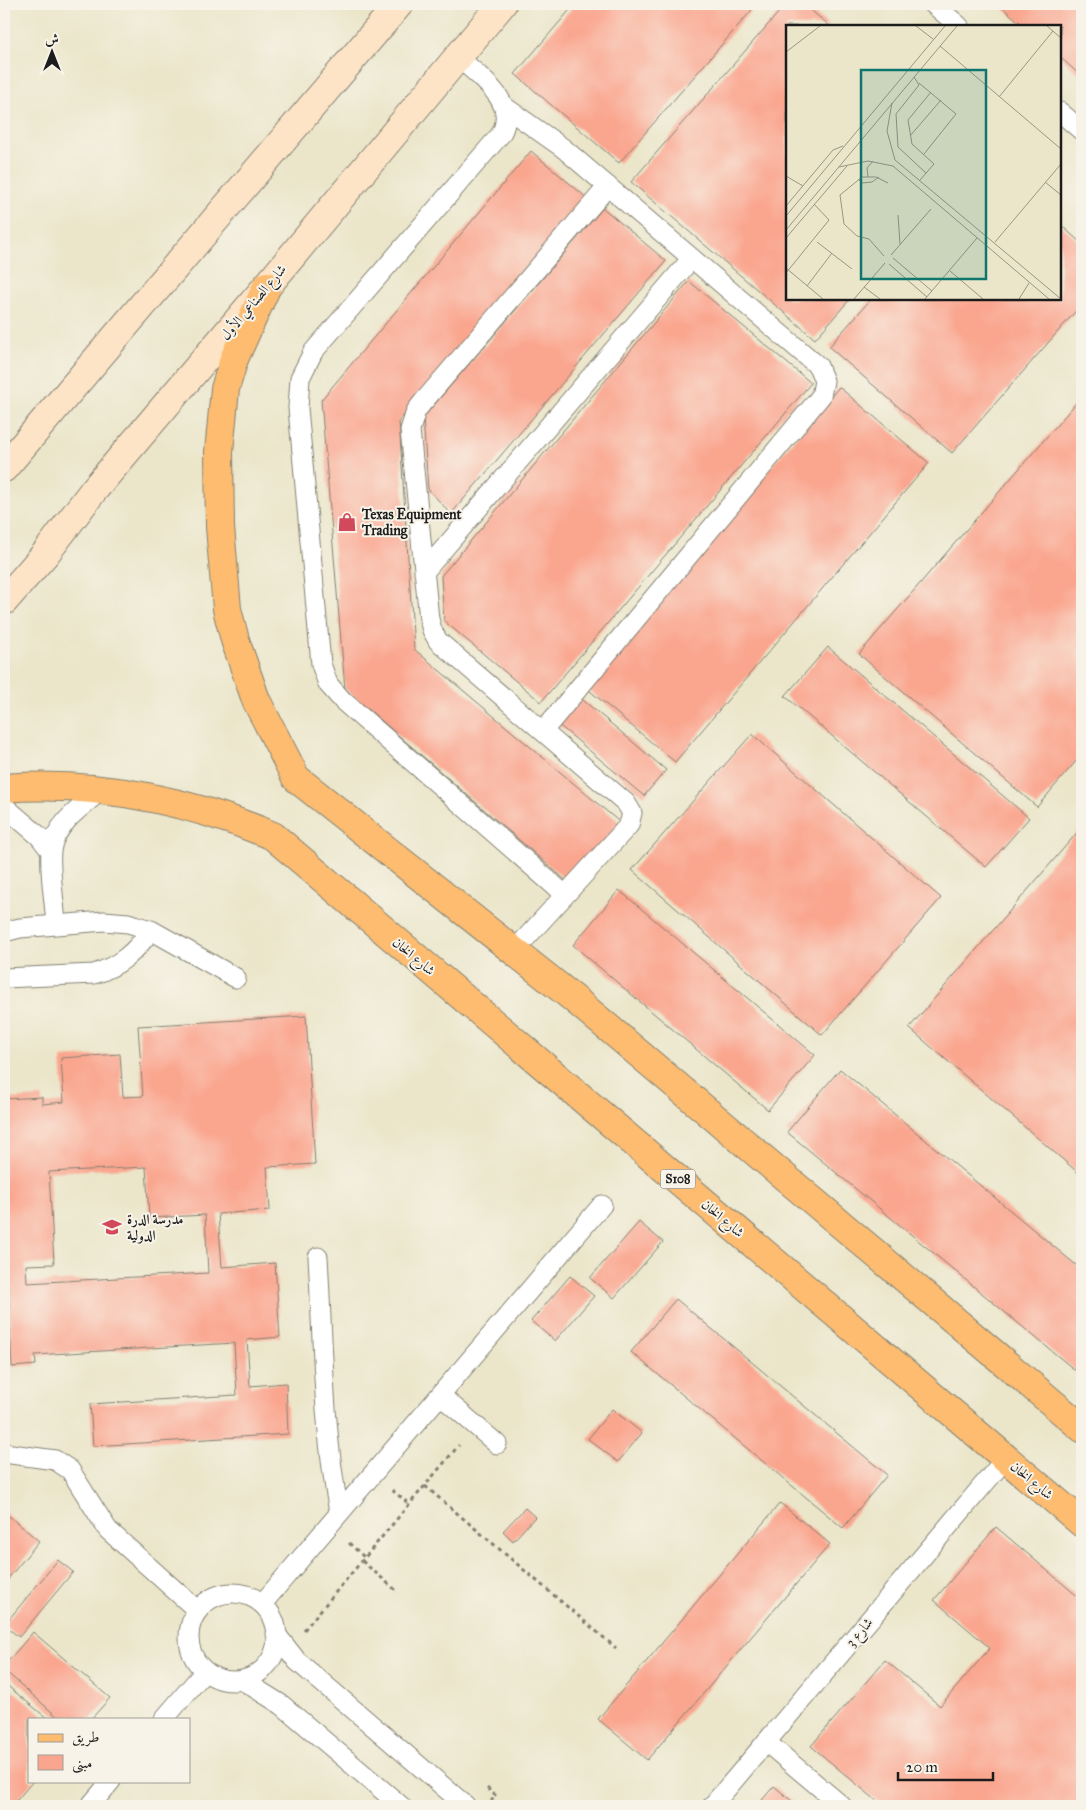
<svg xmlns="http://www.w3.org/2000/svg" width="1086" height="1810" viewBox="0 0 1086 1810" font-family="'IM FELL Great Primer',Amiri,serif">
	<rect width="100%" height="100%" fill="#f7f3e8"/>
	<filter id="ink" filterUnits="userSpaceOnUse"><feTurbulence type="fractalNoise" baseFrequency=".02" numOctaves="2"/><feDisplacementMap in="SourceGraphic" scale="10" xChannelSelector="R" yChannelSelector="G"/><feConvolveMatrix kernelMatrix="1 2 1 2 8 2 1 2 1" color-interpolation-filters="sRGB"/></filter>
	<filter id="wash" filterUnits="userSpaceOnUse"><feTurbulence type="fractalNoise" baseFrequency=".0096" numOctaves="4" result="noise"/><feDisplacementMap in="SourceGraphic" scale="20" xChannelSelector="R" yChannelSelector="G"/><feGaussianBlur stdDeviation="1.12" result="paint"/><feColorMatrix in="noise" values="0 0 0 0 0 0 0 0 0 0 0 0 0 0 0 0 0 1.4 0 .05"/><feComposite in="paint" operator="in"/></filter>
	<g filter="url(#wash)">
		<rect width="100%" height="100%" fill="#ebe6ca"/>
		<g id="blocks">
			<path fill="#faa68f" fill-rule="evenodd" d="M575,4H757L619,163L515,74Z
				M786,4H803L830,26H787V299H850L815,339L631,182Z
				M998,4H1082V77L1060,57V26H1024Z
				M531,151L587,198L399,421L414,649L623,825L570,884L345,689L321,400Z
				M603,208L666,261L451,514L428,489L423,418Z
				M1060,224L1082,244V304L952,453L829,347L871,299H1060Z
				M689,281L811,383L541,702L444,621L441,576Z
				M839,387L929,463L675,762L584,686Z
				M1082,396V754L1037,807L859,654Z
				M828,647L1029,818L986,867L785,696Z
				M577,695L666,770L644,796L554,721Z
				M752,734L941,898L822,1035L632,870Z
				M1082,827V1176L909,1028Z
				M619,890L815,1055L768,1110L573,945Z
				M306,1016L315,1164L267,1167L270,1210L218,1214L222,1267L275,1263L280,1337L247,1340L250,1386L286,1383L288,1434L93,1446L90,1404L237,1395L234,1343L35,1355L36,1365L12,1367L8,1286H4V1099L42,1097V1104L64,1102L61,1058L120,1054L123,1097L143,1096L138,1026ZM146,1167L149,1218L205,1215L208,1273L27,1283L26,1265L54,1264L49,1172Z
				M840,1069L1082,1270V1376L787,1132Z
				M639,1222L663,1242L614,1298L590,1278Z
				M570,1276L594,1296L555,1341L531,1321Z
				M676,1299L887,1475L843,1528L631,1352Z
				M612,1409L642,1433L618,1462L588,1439Z
				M780,1503L830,1544L647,1760L598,1719Z
				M525,1508L535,1517L513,1541L503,1531Z
				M4,1512L39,1541L6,1581L4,1579Z
				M996,1527L1082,1600V1806H883L811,1746L885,1660L940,1706L990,1648L934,1600Z
				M58,1560L73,1572L19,1637L4,1625Z
				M33,1632L110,1698L91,1719H60L4,1670V1666Z
				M4,1683L48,1719H29V1781H33L12,1806H4Z
				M774,1786L798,1806H757Z"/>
		</g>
	</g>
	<g filter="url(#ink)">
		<use href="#blocks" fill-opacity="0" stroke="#848173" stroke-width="1"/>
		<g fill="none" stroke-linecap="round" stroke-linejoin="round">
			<g stroke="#848173" stroke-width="21">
				<path id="lane" d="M933,4L959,26
					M458,57C479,77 519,102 501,134L313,352L300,378L298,408L321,664L328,684L343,701L565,895
					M505,107L563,148L818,366L824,381L821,396L543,731
					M1060,112L1082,131
					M424,572L692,258
					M4,806L39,836L51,851
					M56,925C55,904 49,872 51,851C54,825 83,805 102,790
					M4,932L20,928L104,921L128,923L151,930L236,978
					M514,951L629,825L632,813L626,803L438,641L432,630L429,619L410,430L416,411L423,402L608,186
					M4,978L94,974C120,966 135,952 151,930
					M318,1257C323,1342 323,1428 339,1512
					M440,1395L497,1444
					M4,1453L55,1460L70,1470L108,1530L198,1611
					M189 1637a44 44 0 1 1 88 0a44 44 0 1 1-88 0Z
					M262,1604L602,1205
					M276,1634L297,1661L466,1806
					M242,1680L282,1705L401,1806
					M164,1719L205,1671
					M766,1742L842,1806
					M90,1806L111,1781
					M712,1806L1006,1458"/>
			</g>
			<g stroke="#848173" stroke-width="30">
				<path id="secondary" d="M4,468L399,4
					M4,601L46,553L93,491L267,286L502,4"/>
			</g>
			<g stroke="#848173" stroke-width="30">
				<path id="primary" d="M267,286L234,359L225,389L219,452L220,527L227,609L235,640L256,700L296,778L573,998L1082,1428
					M4,788C97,781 187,800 273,836L1082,1523"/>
			</g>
			<path stroke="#848173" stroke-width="3" stroke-dasharray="4 4" stroke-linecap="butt" d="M425,1486L616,1648
				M392,1490L409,1504
				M349,1543L365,1558
				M362,1561L398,1592
				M304,1630L459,1445
				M487,1788L496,1796L491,1801"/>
			<use href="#lane" stroke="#fff" stroke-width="19"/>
			<use href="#secondary" stroke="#fee4c6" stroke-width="28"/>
			<use href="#primary" stroke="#fdbc70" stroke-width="28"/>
		</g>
	</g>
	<defs>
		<g id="shop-bare" transform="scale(1.5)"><path d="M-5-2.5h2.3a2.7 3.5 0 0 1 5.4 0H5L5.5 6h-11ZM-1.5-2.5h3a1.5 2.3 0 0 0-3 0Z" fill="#d1495b" stroke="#f7f3e8" stroke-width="2.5" paint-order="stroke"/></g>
		<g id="school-bare" transform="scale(1.5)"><path d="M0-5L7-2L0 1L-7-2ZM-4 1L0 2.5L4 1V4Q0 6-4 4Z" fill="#d1495b" stroke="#f7f3e8" stroke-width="2.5" paint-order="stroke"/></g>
	</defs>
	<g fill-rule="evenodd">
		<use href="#shop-bare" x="347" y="522"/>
		<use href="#school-bare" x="112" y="1227"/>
	</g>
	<g text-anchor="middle" stroke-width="4" stroke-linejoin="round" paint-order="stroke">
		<rect fill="#f7f3e8" stroke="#5e5c59" stroke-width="1" x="660.5" y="1169.5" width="35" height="19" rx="4"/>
		<g font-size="12" font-weight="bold" fill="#1c1c1c">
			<text x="678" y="1183">S108</text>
		</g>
		<g font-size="14" fill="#1c1c1c" stroke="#f7f3e8">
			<text transform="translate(253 302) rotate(-50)" y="5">شارع الصناعي الأول</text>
			<text transform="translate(414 956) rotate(40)" y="5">شارع الخان</text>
			<text transform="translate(723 1218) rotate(40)" y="5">شارع الخان</text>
			<text transform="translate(1032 1480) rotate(40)" y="5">شارع الخان</text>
			<text transform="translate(859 1632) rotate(-50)" y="5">شارع 3</text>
		</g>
		<g font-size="14" font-weight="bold" fill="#1c1c1c" stroke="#f7f3e8" text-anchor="start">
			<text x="362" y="519">Texas Equipment<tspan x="362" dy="16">Trading</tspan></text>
			<text x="127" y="1224">مدرسة الدرة<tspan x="127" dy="16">الدولية</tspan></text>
		</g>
	</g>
	<g transform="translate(786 25)">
		<rect width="275" height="275" fill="#ebe6ca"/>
		<path fill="none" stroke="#989584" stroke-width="1" d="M130,1L147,14M261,1L275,13M154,21L275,124M0,27L34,1M128,52L133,60L110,89L112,122L140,148M133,58L170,89L138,129M213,72L267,6M106,78L101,106L109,135L275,274M124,111L155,75M53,142L82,136L107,141L263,274M0,151L17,161M82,152L81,143L87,136M72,154L76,158L86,157L93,152M134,155L148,139L126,119L122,95L145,67M259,157L275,170M0,181L47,125L57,121M112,190L114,219M0,191L159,1M0,205L171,1M0,213L61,141M31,217L66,244M209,217L275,139M105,230L145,184M98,231L83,214L71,211L58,199L54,170L76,152H90L102,158M107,233L146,266M103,239L141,272M0,243L37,274M164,246L197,274M0,248L43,195L28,179M21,261L46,228M78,262L94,274M68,274L99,238M139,274L191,213M233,274L243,258"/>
		<path fill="#0f766e" fill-opacity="0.15" stroke="#0f766e" stroke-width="2.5" d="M75,45H200V254H75Z"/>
		<rect width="275" height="275" fill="none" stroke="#1c1c1c" stroke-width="2.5"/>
	</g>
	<rect width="1086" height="1810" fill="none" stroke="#f7f3e8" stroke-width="20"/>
	<rect x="28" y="1718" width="162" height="65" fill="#f7f3e8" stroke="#9f9d96"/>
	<rect x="38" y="1734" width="25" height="8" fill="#fdbc70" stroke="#9f9d96"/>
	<text x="72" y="1742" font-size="15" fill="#1c1c1c">طريق</text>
	<rect x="38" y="1755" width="25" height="15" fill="#faa68f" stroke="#9f9d96"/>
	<text x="72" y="1768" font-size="15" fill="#1c1c1c">مبنى</text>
	<g transform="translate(52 52)" stroke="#f7f3e8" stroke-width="4" paint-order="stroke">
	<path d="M0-4L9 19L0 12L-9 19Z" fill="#1c1c1c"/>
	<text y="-8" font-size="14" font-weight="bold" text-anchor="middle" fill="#1c1c1c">ش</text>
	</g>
	<path d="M898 1772v8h95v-8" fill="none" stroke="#1c1c1c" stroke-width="2.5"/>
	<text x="906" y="1772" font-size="15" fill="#1c1c1c" stroke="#f7f3e8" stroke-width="4" paint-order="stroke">20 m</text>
</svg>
